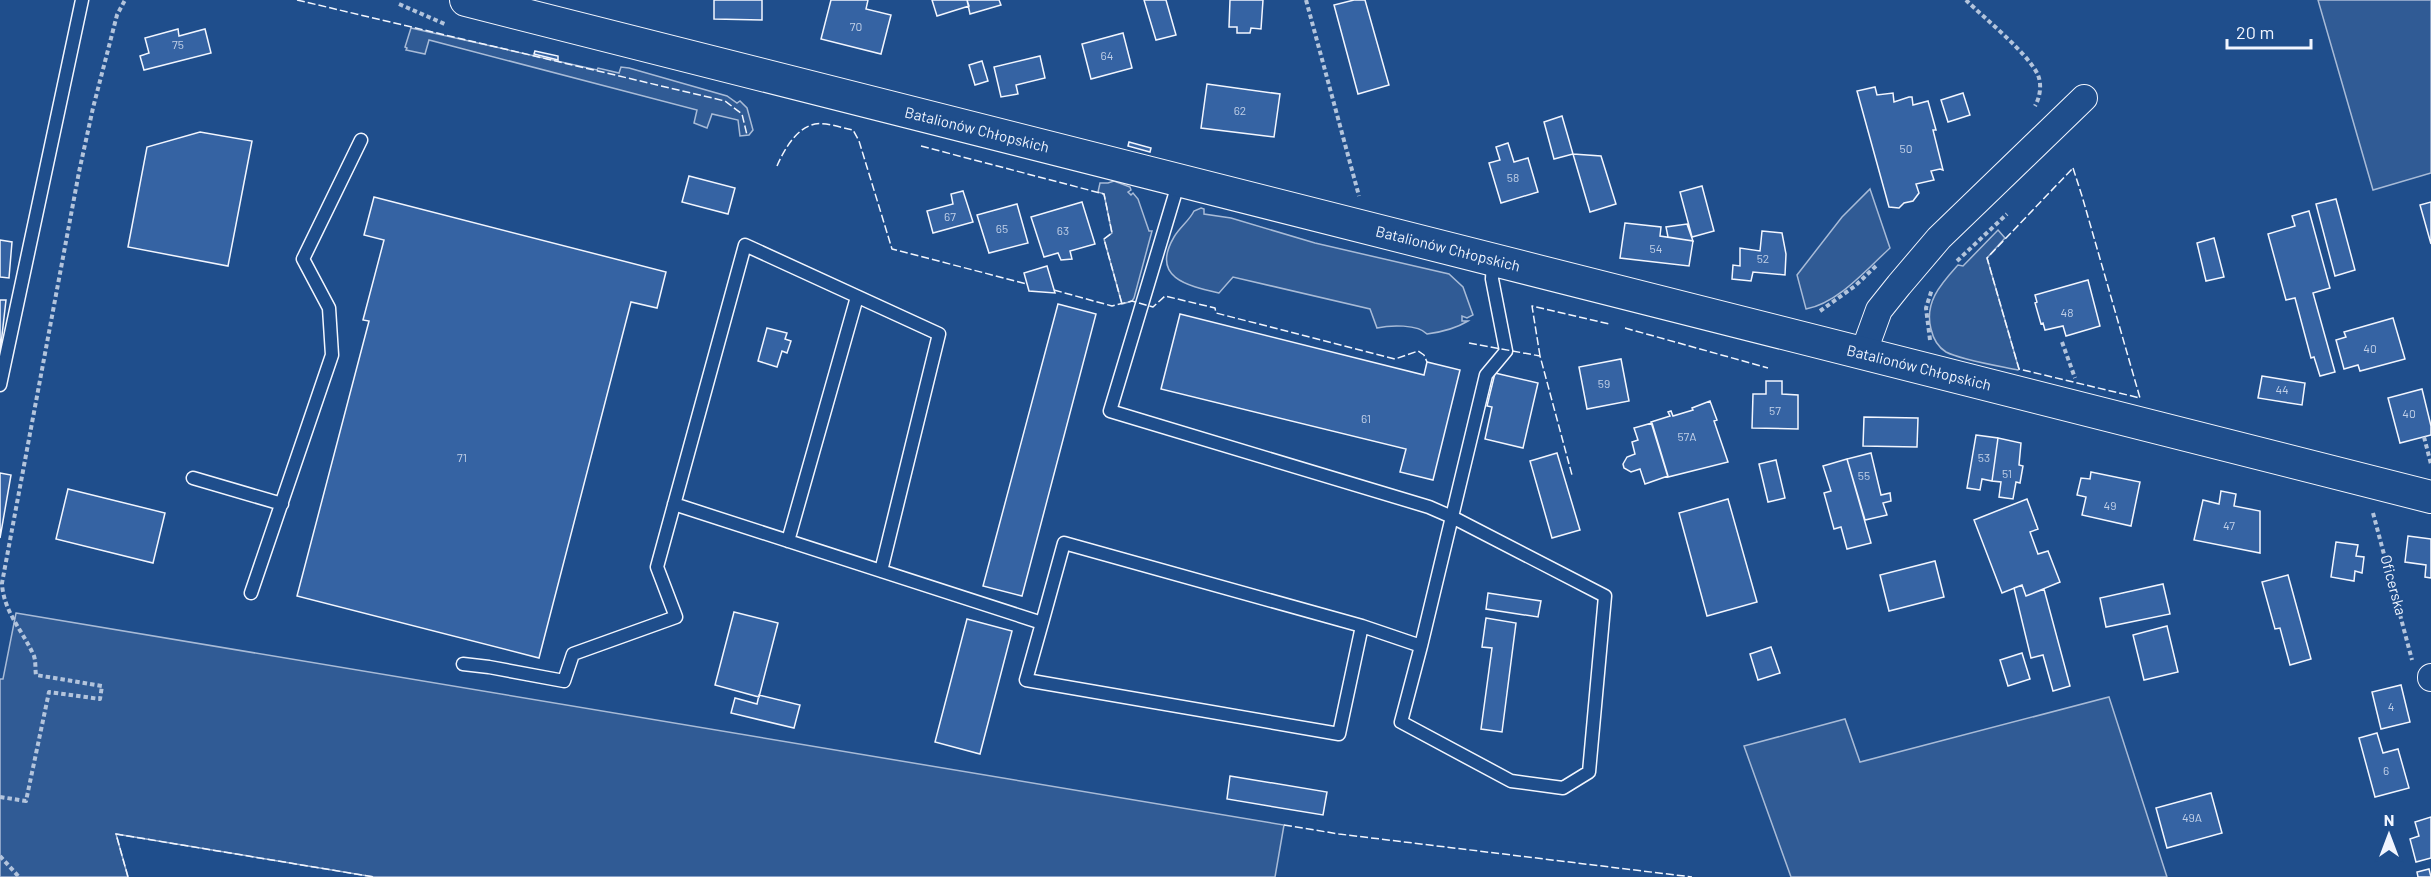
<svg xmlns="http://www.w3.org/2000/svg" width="2431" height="877" viewBox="0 0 2431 877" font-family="Barlow,sans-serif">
	<rect width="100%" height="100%" fill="#1f4e8c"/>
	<path fill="#305b95" stroke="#a8bbd7" stroke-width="1.5" d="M2318,0H2431V173L2373,190Z
		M411,28L597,70L598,68L619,73L621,67L629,68L727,96L737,103L740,101L747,108L753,130L749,135L740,136L738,120L712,114L707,128L694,123L697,110L429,40L425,54L406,50L407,48L405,47Z
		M1114,181L1130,187L1131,190L1128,192L1131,195L1133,193L1138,199L1149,231H1152L1134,298L1132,301L1122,304L1104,239L1112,233L1104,194L1098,192L1100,183H1108Z
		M1870,189L1890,248C1866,270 1838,303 1806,309L1797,275L1842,217Z
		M1201,208L1204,209V214L1231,218L1315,243L1449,274L1463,287L1473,315L1467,318L1462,316V321H1468C1455,329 1442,332 1427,334C1418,324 1390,325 1377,328L1370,309L1233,277L1219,293C1188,286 1150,278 1174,237C1180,227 1189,221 1194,211Z
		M1998,230L2005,238L1987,258L2019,369L2018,370C1999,366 1961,360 1946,352C1938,347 1933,338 1931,329C1924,302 1941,284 1958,265L1963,266Z
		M16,613L1284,825L1275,877H374L116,834L128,877H0V679H3Z
		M2109,697L2167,877H1791L1744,746L1845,719L1860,762Z"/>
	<path fill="#3563a3" stroke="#f2f6ff" stroke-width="1.5" d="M714,0H762V20L714,19Z
		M831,0H868L866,9L891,15L881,54L821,39Z
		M932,0H967L969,6L937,16Z
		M967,0H999L1001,5L970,14Z
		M1144,0H1166L1176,35L1156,40Z
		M1230,0H1263L1261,29L1251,28L1250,33H1237V27H1229Z
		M1354,0H1365L1389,85L1358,94L1334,5Z
		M178,29L179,36L205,29L211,53L144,70L140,56L149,53L145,38Z
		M1123,33L1132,68L1091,79L1082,44Z
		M535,51L558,56V60L534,54Z
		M1040,56L1045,78L1016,85L1018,94L1001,97L994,67Z
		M982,61L988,81L975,85L969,65Z
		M1207,84L1280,94L1274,137L1201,128Z
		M1875,87L1877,95L1893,93L1894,102L1909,97H1912L1913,105L1928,101L1936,130H1933L1943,170L1940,169L1931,171L1934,180L1916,184L1919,193L1913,201L1904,203L1899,208L1889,207L1857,91Z
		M1963,93L1970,115L1948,122L1941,100Z
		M1562,116L1573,154L1554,159L1544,122Z
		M200,132L252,141L228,266L128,247L147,147Z
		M1129,142L1151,148L1150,152L1128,146Z
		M1508,143L1514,162L1528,158L1538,192L1501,203L1489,163L1500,160L1496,147Z
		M1573,154L1601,156L1616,204L1590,212Z
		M689,176L735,188L728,214L682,202Z
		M1702,186L1714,231L1692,237L1680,192Z
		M963,191L973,222L933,233L927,211L953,204L951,194Z
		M374,197L666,272L657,308L631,302L539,658L297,596L369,321L363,320L384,240L364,235Z
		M2336,199L2355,270L2335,276L2316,204Z
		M1082,202L1095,244L1070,251L1072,259L1061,260L1058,253L1044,257L1031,217Z
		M2431,202V244L2420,205Z
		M1017,204L1028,243L989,253L977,215Z
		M2309,211L2330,288L2313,293L2335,372L2320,376L2314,357L2311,358L2295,298L2286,300L2268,234L2295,226L2292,216Z
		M1625,223L1661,227L1660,236L1693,241L1689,266L1620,258Z
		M1687,224L1693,241L1668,237L1666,227Z
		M1762,231L1782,233L1786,254L1785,275L1753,272L1751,281L1732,279L1733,265L1740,266V248L1760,251Z
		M2214,238L2224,277L2206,281L2197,243Z
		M0,240L12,242L9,278L0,277Z
		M1047,266L1055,293L1029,291L1024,273Z
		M2088,280L2100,326L2066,336L2063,326L2045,330L2043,323L2041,324L2035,303L2037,302L2035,295Z
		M0,300H6L0,353Z
		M1058,304L1096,314L1022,596L983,586Z
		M1180,314L1424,375L1427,362L1460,370L1433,480L1400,472L1406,449L1161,389Z
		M2393,318L2405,359L2360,371L2358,365L2344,369L2336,340L2346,337L2344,332Z
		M767,328L787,333L785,339L791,341L787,353L782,351L777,367L758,361Z
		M1621,359L1629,401L1587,409L1579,367Z
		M1495,373L1538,383L1523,448L1485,439L1492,407L1487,406Z
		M2262,376L2305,383L2302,405L2258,398Z
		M1766,381H1782V394L1798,395V429L1752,428L1753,394H1766Z
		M2422,389L2431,426V435L2400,443L2388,398Z
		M1710,401L1717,420L1714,421L1728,462L1668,477L1651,422L1670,416L1668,412L1671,411L1673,416L1693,410L1692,408Z
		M1864,417L1918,418L1917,447L1863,446Z
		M1652,423L1668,476L1645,484L1640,469L1631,472L1624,468L1623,464L1627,457L1635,454L1632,442L1638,440L1634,428Z
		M1976,435L1998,438L1992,481L1982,479L1980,490L1967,488Z
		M1998,438L2021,443L2019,465L2023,466L2020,483L2016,482L2013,499L1999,497L2001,482L1992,481Z
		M1557,453L1580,530L1552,538L1530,461Z
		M1871,453L1881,495L1890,493L1891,501L1883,503L1887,515L1865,520L1847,459Z
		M1847,459L1871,543L1847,549L1841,527L1834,529L1824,493L1831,491L1823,466Z
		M1776,460L1785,498L1768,502L1759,464Z
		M2091,472L2140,482L2131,526L2082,515L2086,497L2077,495L2081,478L2090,479Z
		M0,473L11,475L0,538Z
		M68,489L165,513L153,563L56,539Z
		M2221,491L2236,494L2234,506L2260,511V553L2194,540L2203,500L2219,504Z
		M1728,499L1757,602L1707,616L1679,513Z
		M2027,499L2038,529L2030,532L2038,554L2048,551L2060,582L2026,596L2022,585L2002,593L1974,520Z
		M2408,536L2431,539V578L2425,577L2426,565L2405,562Z
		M2336,542L2358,545L2356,556L2364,557L2362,573L2355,571L2354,581L2331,577Z
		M1935,561L1944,597L1889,611L1880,575Z
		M2288,575L2311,659L2290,665L2280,628L2275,629L2262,582Z
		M2163,584L2170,614L2106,627L2100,598Z
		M2022,585L2026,596L2044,589L2070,686L2053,691L2043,655L2031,658L2014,588Z
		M1488,593L1541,601L1538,617L1486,609Z
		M734,612L778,623L759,697L715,685Z
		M1486,618L1516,623L1502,732L1481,729L1492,648L1482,647Z
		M967,619L1012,631L980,754L935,742Z
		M2167,626L2178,672L2144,680L2133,635Z
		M1771,647L1780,673L1758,680L1750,654Z
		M2022,653L2030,679L2008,686L2000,660Z
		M2401,685L2410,722L2381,729L2372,692Z
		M759,695L800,705L794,728L731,713L735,698L757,704Z
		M2377,733L2383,753L2398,749L2409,788L2375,797L2359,738Z
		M1230,776L1327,792L1323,815L1227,799Z
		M2211,793L2222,833L2167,848L2156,808Z
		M2431,817V858L2416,862L2410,839L2419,836L2415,822Z
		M2429,869L2431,877H2418L2417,872Z"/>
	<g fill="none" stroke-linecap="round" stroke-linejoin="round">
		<g stroke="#f2f6ff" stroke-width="15">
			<path id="service" d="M1179,181L1110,411L1429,507L1452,517L1605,596L1589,772L1563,788L1511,781L1401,722L1421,646
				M0,385L82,0
				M193,478L282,504
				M674,504L1042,623L1064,543L1362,626L1339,734L1026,680L1042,623
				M788,541L857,297
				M251,593L332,355L329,308L303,259L361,140
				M1362,626L1421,646L1486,375L1506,351L1492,279L1493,261
				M463,664L489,667L564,681L573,654L676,617L657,567L745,245L939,334L881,571"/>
		</g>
		<g stroke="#f2f6ff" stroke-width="28">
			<path id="minor" d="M1863,354L1879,310L1899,285L1939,238L2084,98
				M2431,677V678"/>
		</g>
		<g stroke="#f2f6ff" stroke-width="34">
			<path id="tertiary" d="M466,0L2431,497"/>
		</g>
		<path stroke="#b3c4dc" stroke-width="4" stroke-dasharray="4.5 3" stroke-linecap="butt" d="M1306,0L1359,196
			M1966,0C1985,19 2027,52 2038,75C2042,85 2040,97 2035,106
			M399,4L447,25
			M1957,261L2007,214
			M1820,311L1855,286L1877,265
			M1930,340L1926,308L1932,289
			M2062,342L2075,378
			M2424,437L2431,464
			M2373,513L2412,660
			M0,797L26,801L49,692L100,699L102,686L36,675C35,669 36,662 34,656C23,631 3,611 2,583L79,172L93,108L117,15L125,0
			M0,856L19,877"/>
		<use href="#service" stroke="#1f4e8c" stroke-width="12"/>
		<use href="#minor" stroke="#1f4e8c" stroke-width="26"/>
		<use href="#tertiary" stroke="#1f4e8c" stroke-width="32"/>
		<path stroke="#f2f6ff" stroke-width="1.5" stroke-dasharray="8 3" stroke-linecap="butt" d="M297,0L725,101L742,114L747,135
			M921,146L1104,194L1112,233L1104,239L1122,304
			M777,166C784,150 796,128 815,124C827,122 841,128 853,130L859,141L892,249L1027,284
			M2073,168L2082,196L2140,398L2019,369L1987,258Z
			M1054,290L1112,306L1132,301L1153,307L1165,296L1215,308L1216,313L1395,359L1418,351L1424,355L1427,362
			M1625,328L1768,368
			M1469,343L1540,356L1572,475
			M1540,356L1532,306L1609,324
			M1284,825L1339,834L1692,877
			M128,877L116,834L374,877"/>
	</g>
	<g text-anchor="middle" stroke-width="4.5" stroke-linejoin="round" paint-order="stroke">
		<g font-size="12" fill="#c3d1e8">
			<text x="856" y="31">70</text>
			<text x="178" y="49">75</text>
			<text x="1107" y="60">64</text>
			<text x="1240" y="115">62</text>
			<text x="1906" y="153">50</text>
			<text x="1513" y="182">58</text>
			<text x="950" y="221">67</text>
			<text x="1002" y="233">65</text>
			<text x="1063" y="235">63</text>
			<text x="1656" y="253">54</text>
			<text x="1763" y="263">52</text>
			<text x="2067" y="317">48</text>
			<text x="2370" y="353">40</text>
			<text x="1604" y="388">59</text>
			<text x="2282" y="394">44</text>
			<text x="1775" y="415">57</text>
			<text x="2409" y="418">40</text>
			<text x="1366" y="423">61</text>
			<text x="1687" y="441">57A</text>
			<text x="462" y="462">71</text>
			<text x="1984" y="462">53</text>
			<text x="2007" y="478">51</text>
			<text x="1864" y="480">55</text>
			<text x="2110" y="510">49</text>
			<text x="2229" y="530">47</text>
			<text x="2391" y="711">4</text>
			<text x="2386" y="775">6</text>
			<text x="2192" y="822">49A</text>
		</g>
		<g font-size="15" fill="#f2f6ff" stroke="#1f4e8c">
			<text transform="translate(977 130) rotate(14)" y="5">Batalionów Chłopskich</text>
			<text transform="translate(1448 249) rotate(14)" y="5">Batalionów Chłopskich</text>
			<text transform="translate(1919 368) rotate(14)" y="5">Batalionów Chłopskich</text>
			<text transform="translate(2393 585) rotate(75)" y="5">Oficerska</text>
		</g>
	</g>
	<g transform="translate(2389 835)" stroke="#1f4e8c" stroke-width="4.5" paint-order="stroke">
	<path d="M0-4.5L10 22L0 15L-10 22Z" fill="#f2f6ff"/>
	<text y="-9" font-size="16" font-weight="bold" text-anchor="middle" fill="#f2f6ff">N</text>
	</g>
	<path d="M2227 39v9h84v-9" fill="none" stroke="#f2f6ff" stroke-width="3"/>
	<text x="2236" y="39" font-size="18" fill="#f2f6ff" stroke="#1f4e8c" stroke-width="4.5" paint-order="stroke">20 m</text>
</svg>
